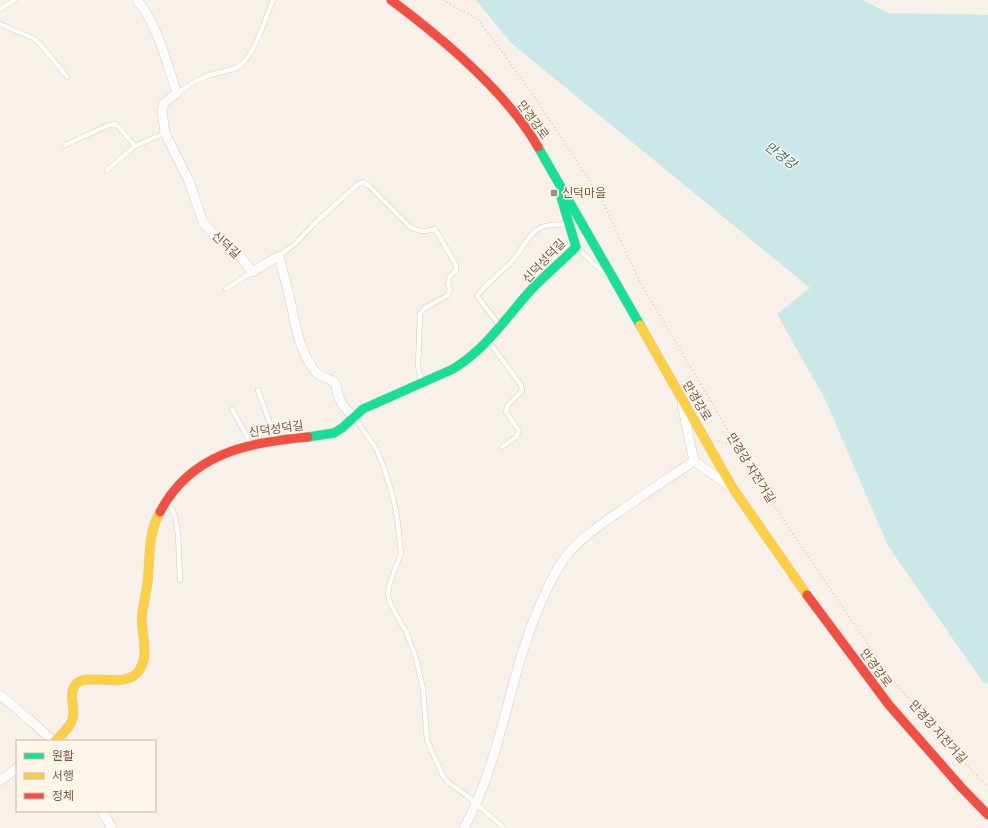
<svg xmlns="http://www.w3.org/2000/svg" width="988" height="828" viewBox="0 0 988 828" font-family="Commissioner,'Noto Sans KR',sans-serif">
	<rect width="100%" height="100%" fill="#f7f1e9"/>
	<path fill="#cae8e8" d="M476,0H863L888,13L988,15V684L983,682L888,546L826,401L777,314L810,288L510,42Z"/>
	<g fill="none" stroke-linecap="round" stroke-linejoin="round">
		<g stroke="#d6ccc6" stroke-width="5.5">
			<path id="lane" d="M0,9L14,0
				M0,24L33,38L41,45L67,77
				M177,93C188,86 198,79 210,75C220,71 233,72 242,64C255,52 266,17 273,0
				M65,145L109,125L116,124L135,146
				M107,170L135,146L165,133
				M576,247L607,276
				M279,256L296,243L313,225L357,185L363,182L368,185L409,226C418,232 424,232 435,229L456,265V270L449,278L448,285L450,289L448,295L425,308L420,314L418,366L421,382
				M226,289L252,272
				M500,326L477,296C488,282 502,272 514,259C522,249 529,234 540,228C548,224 559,225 568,224
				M489,342L521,385L522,391L507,406L506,412L519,431L516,437L502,447
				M258,390L276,440
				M232,409L251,444
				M354,417L377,450L384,468L392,494L397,516L401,553L389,586L388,595L390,603L407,634L416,658L423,689L427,740L443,776L449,783L466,795L504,828
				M168,502L175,516L178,534L180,580"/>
		</g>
		<g stroke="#d6ccc6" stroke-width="10">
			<path id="street" d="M137,0C157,23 167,64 177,93L164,103L162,110L165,133L189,181L203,222L214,235L231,247L239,254L252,272L279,256C282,269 286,282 289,295C295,321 298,350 315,371C321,378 330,378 336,384C337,399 343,407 354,417
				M682,404L694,461L731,487
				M0,695L30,720L53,741
				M0,781L17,768
				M102,811L112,828
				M464,828C502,759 508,679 539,607C546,591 553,574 564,559C581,536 606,521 629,505C650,490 672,476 694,461"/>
		</g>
		<g stroke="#d7ccc6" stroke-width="10">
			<path id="fast" d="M538,147L640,325
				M308,437L334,433L342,428L363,409L453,369C486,349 505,319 530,291C544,276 561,262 576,247L561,197"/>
		</g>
		<g stroke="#d7ccc6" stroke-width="10">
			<path id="slow" d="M640,325L732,487L807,595
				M55,741C62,734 71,727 73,717C75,707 68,693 76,684C87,672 121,689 137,673C151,658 141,635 142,617C143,604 147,591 148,578C150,555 148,534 160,512"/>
		</g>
		<g stroke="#d7ccc6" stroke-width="10">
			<path id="jam" d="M391,0C442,38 506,91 538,147
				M160,512C191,453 247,443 308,437
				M807,595L889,705L961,787L988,815"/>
		</g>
		<path stroke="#dad0cb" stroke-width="2" stroke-dasharray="1 3" stroke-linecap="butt" d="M443,0L479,20L534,96L601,198L639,280L762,488L890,677L958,756L988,787
			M718,441L737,447"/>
		<use href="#lane" stroke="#fefdfc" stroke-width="4.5"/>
		<use href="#street" stroke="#fefdfc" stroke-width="9"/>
		<use href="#fast" stroke="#16e098" stroke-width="9"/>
		<use href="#slow" stroke="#ffcf43" stroke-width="9"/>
		<use href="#jam" stroke="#f24e42" stroke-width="9"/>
	</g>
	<rect fill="#a48c80" stroke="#fff6ea" stroke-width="1.5" x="550" y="189" width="8" height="8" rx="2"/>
	<g text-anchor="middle" stroke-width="3" stroke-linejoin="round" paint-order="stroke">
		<g font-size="12" fill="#775647" stroke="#fff6ea">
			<text transform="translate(533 120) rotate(54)" y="4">만경강로</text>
			<text transform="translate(226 245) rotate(42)" y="4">신덕길</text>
			<text transform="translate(544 261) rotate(-46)" y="4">신덕성덕길</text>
			<text transform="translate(697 401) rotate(59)" y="4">만경강로</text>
			<text transform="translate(276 429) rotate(-8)" y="4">신덕성덕길</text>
			<text transform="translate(751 468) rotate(58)" y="4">만경강 자전거길</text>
			<text transform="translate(876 668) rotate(53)" y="4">만경강로</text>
			<text transform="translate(938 732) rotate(48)" y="4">만경강 자전거길</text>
		</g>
		<g font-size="12" fill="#775647" stroke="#fff6ea" text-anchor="start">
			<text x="562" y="197">신덕마을</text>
		</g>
		<g font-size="13" font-style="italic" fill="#3a767e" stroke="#fff6ea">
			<text transform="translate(781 155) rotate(37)" y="5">만경강</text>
		</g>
	</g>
	<rect x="16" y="740" width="140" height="72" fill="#fff6ea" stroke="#c9b6a9"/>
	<rect x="24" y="753" width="20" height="6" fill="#16e098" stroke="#c9b6a9"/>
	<text x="52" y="760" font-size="12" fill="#775647">원활</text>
	<rect x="24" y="773" width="20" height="6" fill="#ffcf43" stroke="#c9b6a9"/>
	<text x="52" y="780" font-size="12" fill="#775647">서행</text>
	<rect x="24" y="793" width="20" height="6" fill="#f24e42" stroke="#c9b6a9"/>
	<text x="52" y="800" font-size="12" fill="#775647">정체</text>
</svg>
